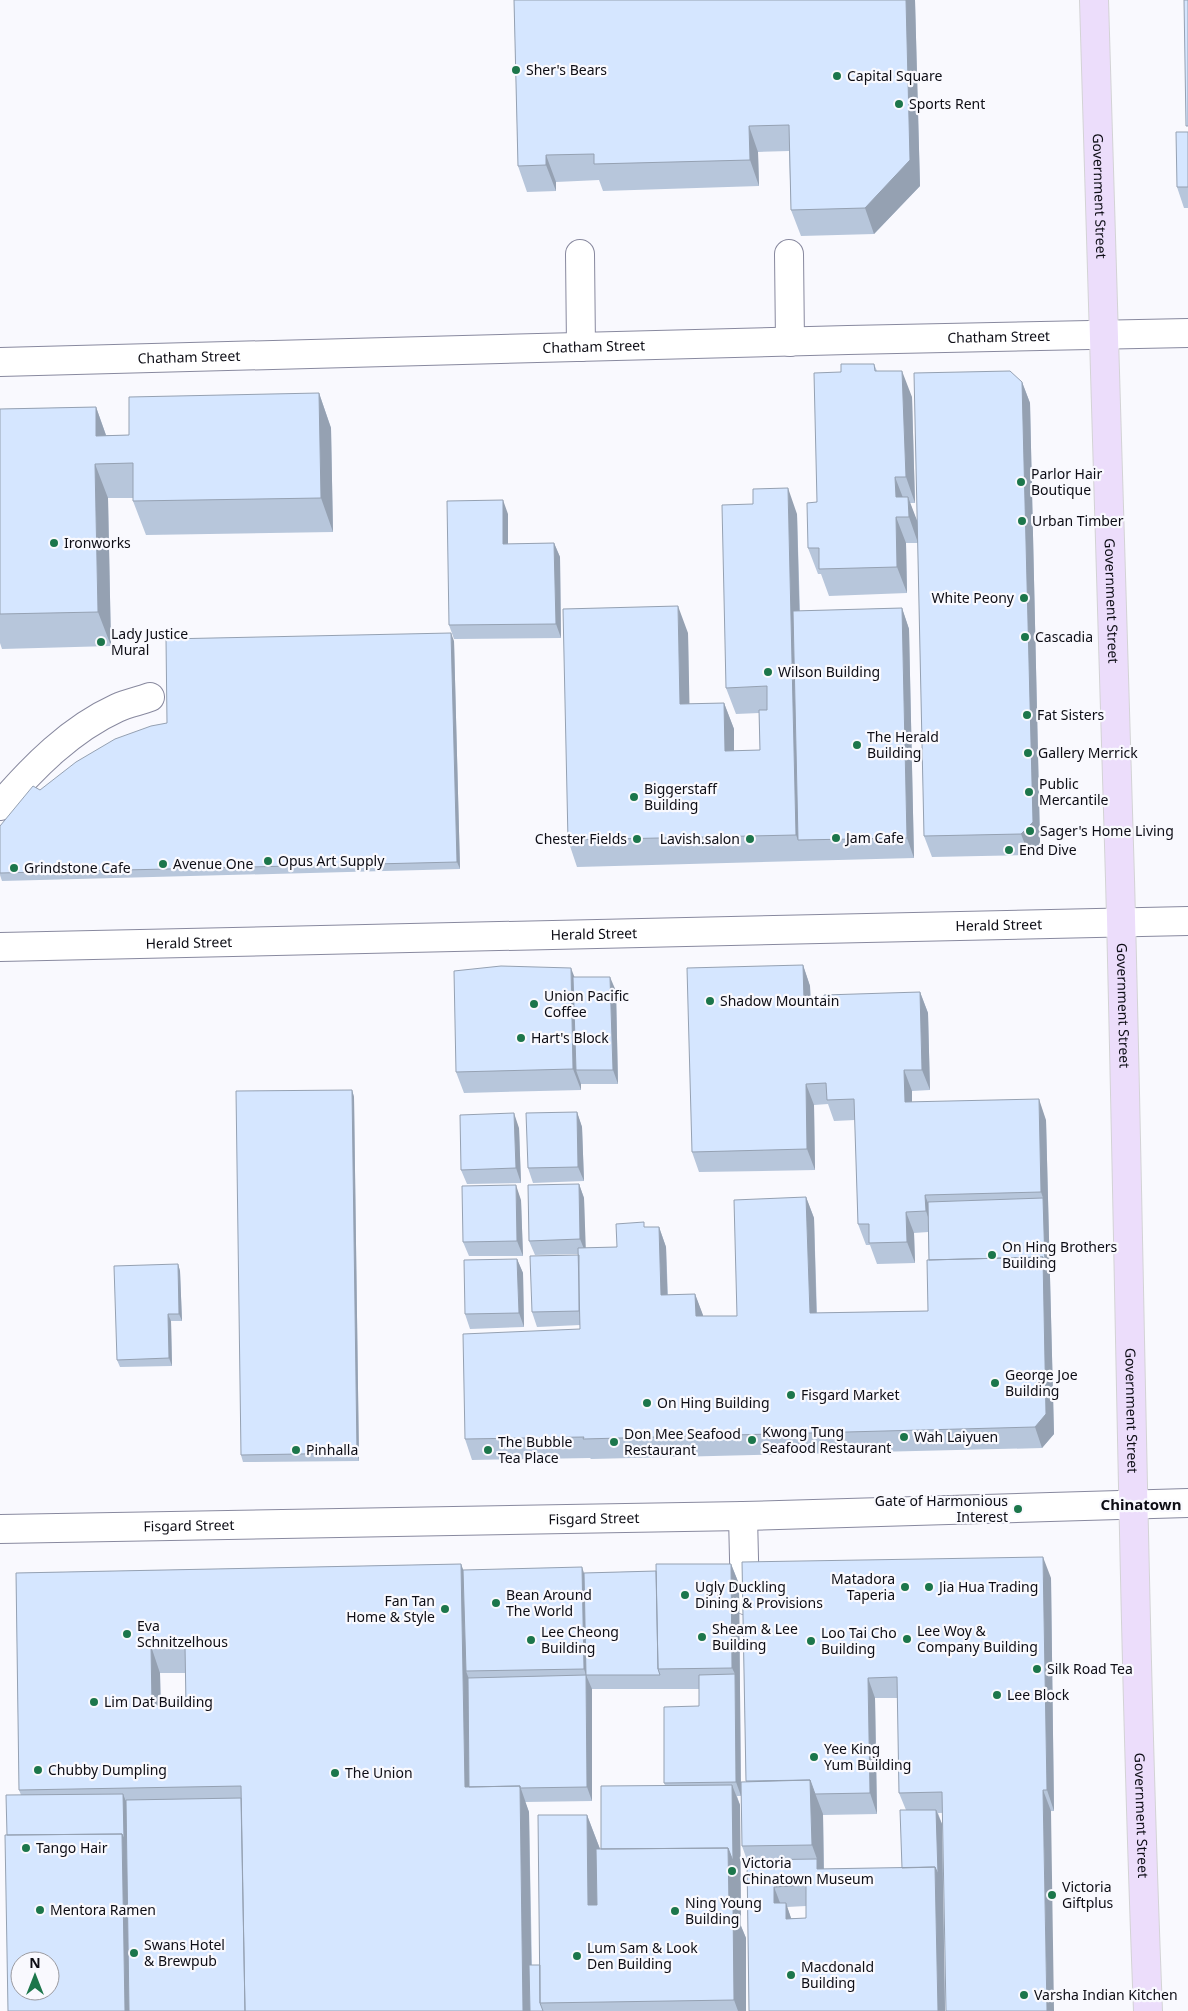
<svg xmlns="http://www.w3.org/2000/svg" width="1188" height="2011" viewBox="0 0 1188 2011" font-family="'Noto Sans',sans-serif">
	<rect width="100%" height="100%" fill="#f9f9fe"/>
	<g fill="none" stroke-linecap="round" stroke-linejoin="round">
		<g stroke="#88899f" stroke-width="30">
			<g id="minor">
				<path d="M580,254L581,347"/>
				<path d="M789,254L790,342"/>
				<path id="s1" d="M0,362L848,340L1188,333"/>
				<path d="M0,806C33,767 71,729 117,708C128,703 140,701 150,697"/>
				<path id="s2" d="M0,947L1188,921"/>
				<path d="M743,1516L745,1600"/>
				<path id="s3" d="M0,1529L743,1516L1188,1503"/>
			</g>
		</g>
		<g stroke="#d3d3d5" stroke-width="30">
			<g id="major">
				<path id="s4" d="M1094,0C1102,293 1111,586 1120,879C1130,1256 1133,1634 1148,2011"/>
			</g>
		</g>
		<use href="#minor" stroke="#fff" stroke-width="28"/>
		<use href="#major" stroke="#ecddfb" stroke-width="28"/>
	</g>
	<path fill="#b7c6db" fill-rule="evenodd" d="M514,0H915L920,186L874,234L801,236L791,210L789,151L758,152L759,186L603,191L599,180L556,182V191L527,192L518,166Z
		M1188,132V208H1184L1177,187Z
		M874,364L877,371L912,397L915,503H910L917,522L1022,382L1030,403L1040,843L1029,855L932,857L924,836L918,543H906L907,593L829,596L821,574H818L808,548L841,372Z
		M319,393L331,428L333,532L146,535L133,501V498H108L111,646L2,649L0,643V409L96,407L106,435H129Z
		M508,514V544L554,543L560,557L561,638L454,639L449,625Z
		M797,514L800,611L902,608L909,629L914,858L577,867L568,840L688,633L689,704L724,703L734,729V751L760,750L759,713L736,714L726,688Z
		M454,641L460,869L2,881L0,875V826L40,790L167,723Z
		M803,965L810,986L811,1001L920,992L928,1013L930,1090L912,1091V1102L1046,1120L1054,1434L1042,1448L591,1459L590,1458L472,1460L465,1439L580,1329V1325L537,1327L532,1312L579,1254L535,1255L529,1241L579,1184L584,1198L585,1248L617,1247L645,1227H659L666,1247L668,1295L695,1294L703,1316H737L806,1197L814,1218L817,1313L928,1311L929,1260L928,1232L914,1233L915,1263L877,1264L870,1245H866L858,1224L855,1120L834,1121L828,1104L814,1105L815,1170L699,1172L692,1152Z
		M574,977L616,991L618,1084H581V1090L464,1093L456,1072Z
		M352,1090L354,1097L359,1461L243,1462L241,1455Z
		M577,1112L582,1127L584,1181L533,1183L528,1168Z
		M519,1128L521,1183L467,1184L461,1170Z
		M521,1200L523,1256H469L463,1242Z
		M517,1259L523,1273L524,1327L470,1329L465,1314Z
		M178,1264L180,1271L182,1321H171L172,1366L120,1367L117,1360Z
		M742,1562L1051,1578L1054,1811L938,1813L942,1824L945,2011H749L747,1860L742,1846L746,1781ZM875,1698H898L899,1793L906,1810L902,1868L824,1869L823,1815L877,1814ZM806,1906V1918H791L787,1907Z
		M461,1564L463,1570L584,1573L656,1571L731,1564L739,1584L741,1796H737L740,1805L741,1926L746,1938V2011H8L7,1835L21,1795L19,1790L16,1573ZM160,1673H186V1705H161ZM592,1689H699V1706L664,1783L665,1785L601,1849H600L587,1815L540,1965H532L529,1812L525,1802L592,1801Z"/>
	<path fill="#95a1b2" d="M906,0H915L920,186L874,234L865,208Z
		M749,126L758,152L759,186L750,160Z
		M546,155L556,182V191L546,165Z
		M902,371L912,397L915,503L906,477Z
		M1022,382L1030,403L1040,843L1029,855L1021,834Z
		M319,393L331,428L333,532L321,498Z
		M96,407L108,441L96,436Z
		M95,464L108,498L111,646L98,612Z
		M895,477L905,503L896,497Z
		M788,488L797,514L805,840H798L796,835Z
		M908,497L918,523V543L909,517Z
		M503,500L508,514V559L503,544Z
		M896,517L906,543L907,593L897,567Z
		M554,543L560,557L561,638L556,624Z
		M678,606L688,633L690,730L680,704Z
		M902,608L909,629L914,858L907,838Z
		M451,633L454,641L460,869L457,862Z
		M724,703L734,729V777L725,751Z
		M803,965L810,986L811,1022L804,1001Z
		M571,968L579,989L576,1070L581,1084V1090L573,1069Z
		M610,977L616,991L618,1084L613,1070Z
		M920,992L928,1013L930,1090L922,1070Z
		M904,1070L912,1091V1123L905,1102Z
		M806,1084L814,1105L815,1170L807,1149Z
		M352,1090L354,1097L359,1461L357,1453Z
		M1039,1099L1046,1120L1054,1434L1042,1448L1035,1427L1043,1257V1198L1041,1192Z
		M577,1112L582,1127L584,1181L578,1167Z
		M514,1113L519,1128L521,1183L516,1168Z
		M579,1184L584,1198L586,1254L580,1239Z
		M516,1185L521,1200L523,1256L517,1241Z
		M925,1195L933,1216V1232L926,1211Z
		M806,1197L814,1218L817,1334L810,1313Z
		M906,1212L914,1233L915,1263L907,1242Z
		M659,1227L666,1247L668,1316L661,1295Z
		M517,1259L523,1273L524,1327L519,1313Z
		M178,1264L180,1271L182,1321L179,1314Z
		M695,1294L703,1315V1337L696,1316Z
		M168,1314L171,1321L172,1366L169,1358Z
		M1043,1557L1051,1578L1054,1811L1047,1790Z
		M461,1564L471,1591L466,1671L473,1690L474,1788L465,1787Z
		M731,1564L739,1584L741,1796L736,1782L735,1674L732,1668Z
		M582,1567L589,1588L586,1675L584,1669Z
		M151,1646L160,1673L161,1732L152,1705Z
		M586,1675L592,1689V1801L587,1787Z
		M868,1678L875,1698L877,1814L870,1793Z
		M810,1780L823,1814L824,1889L817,1869V1859L812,1845Z
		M732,1785L740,1805L741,1926L746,1938V2011H738L734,2000L729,1904L728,1848Z
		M520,1786L529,1812L532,2011H523Z
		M1043,1790L1051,1811L1054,2011H1047Z
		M123,1794L131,1814L134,2011H125L122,1834Z
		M936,1810L942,1824L945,2011H938L935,1867Z
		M587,1815L600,1849L601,1940L588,1905Z
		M774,1887L782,1908L774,1903Z
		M786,1903L793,1924L786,1919Z"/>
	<path fill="#d5e6ff" stroke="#95a1b2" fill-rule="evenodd" d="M514,0H906L910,160L865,208L791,210L789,125L749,126L750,160L594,164V154L546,155V165L518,166Z
		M1184,0H1188V126H1186Z
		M1176,132H1188V187H1177Z
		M841,364H874L875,371H902L906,477H895L896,497H908L909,517H896L897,567L819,569V548H808L807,503L817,502L814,373L841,372Z
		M1010,371L1022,382L1033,822L1021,834L924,836L914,373Z
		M319,393L321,498L133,501V463L95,464L98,612L0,614V409L96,407V436L129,435V397Z
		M788,488L796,835L568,840L563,609L678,606L680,704L724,703L725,751L760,750L759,710H767V686L726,688L722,505L753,504V489Z
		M503,500V544L554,543L556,624L449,625L447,501Z
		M902,608L907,838L798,840L793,611Z
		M451,633L457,862L0,873V826L33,786L40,790L76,762L115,739L151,726L167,723L166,639Z
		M803,965L804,1001L824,1000V995L920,992L922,1070H904L905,1102L1039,1099L1041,1192L925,1195L926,1211L906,1212L907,1242L869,1243V1224H858L854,1099L827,1100L826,1083L806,1084L807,1149L692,1152L687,968Z
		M501,966L571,968L573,1069L456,1072L454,971Z
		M573,977H610L613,1070H576Z
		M352,1090L357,1453L241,1455L236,1091Z
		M577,1112L578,1167L528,1168L526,1113Z
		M514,1113L516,1168L461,1170L460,1115Z
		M579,1184L580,1239L529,1241L528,1185Z
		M516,1185L517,1241L463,1242L462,1186Z
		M806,1197L810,1313L928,1311L927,1260L1043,1257L1046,1414L1035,1427L583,1439L584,1437L465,1439L463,1334L580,1329L578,1248L617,1247L616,1224L644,1222V1227H659L661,1295L695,1294L696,1316H737L734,1200Z
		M1043,1198L1045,1264L1043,1257L929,1260L928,1202Z
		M579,1255V1311L532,1312L530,1256Z
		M517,1259L519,1313L465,1314L464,1260Z
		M178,1264L179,1314H168L169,1358L117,1360L114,1266Z
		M1043,1557L1047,1790H1043L1047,2011H946L942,1792L899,1793L897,1677L868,1678L870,1793L815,1794L810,1780L746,1781L742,1562Z
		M461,1564L465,1787L520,1786L523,2011H245L241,1786L19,1790L16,1573ZM151,1646H185L186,1705H152Z
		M656,1564H731L732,1668L658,1669Z
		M582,1567L584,1669L466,1671L463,1570Z
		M656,1571L658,1669L660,1675H586L584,1573Z
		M735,1674L736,1782L664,1783V1707L699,1706V1675Z
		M586,1675L587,1787L520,1788V1786L469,1787L468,1678Z
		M810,1780L812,1845L742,1846L741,1782Z
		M732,1785L733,1861L728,1848L601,1849V1786Z
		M123,1794L124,1839L122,1834L7,1835L6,1795Z
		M241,1798L245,2011H129L126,1800Z
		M900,1810H936L938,1874L935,1867L902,1868Z
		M538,1815H587L588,1905H597L596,1849L728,1848L729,1904H733L734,2000L540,2003Z
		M122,1834L125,2011H8L5,1835ZM20,1961H50V1991H20Z
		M817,1859V1869L935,1867L938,2011H749L747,1860ZM806,1885V1918L786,1919V1903H774V1887Z
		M529,1965H540V2003L543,2011H530Z"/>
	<g fill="#1c764b" stroke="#f9f9fe" stroke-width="2">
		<circle cx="516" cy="70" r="5"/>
		<circle cx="837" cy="76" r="5"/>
		<circle cx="899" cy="104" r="5"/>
		<circle cx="1021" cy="482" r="5"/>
		<circle cx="1022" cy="521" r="5"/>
		<circle cx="54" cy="543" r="5"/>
		<circle cx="1024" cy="598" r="5"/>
		<circle cx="1025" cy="637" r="5"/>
		<circle cx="101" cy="642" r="5"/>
		<circle cx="768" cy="672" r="5"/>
		<circle cx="1027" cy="715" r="5"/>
		<circle cx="857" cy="745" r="5"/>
		<circle cx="1028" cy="753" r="5"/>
		<circle cx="1029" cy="792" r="5"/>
		<circle cx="634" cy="797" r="5"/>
		<circle cx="1030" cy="831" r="5"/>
		<circle cx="836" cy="838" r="5"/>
		<circle cx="637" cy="839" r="5"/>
		<circle cx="750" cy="839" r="5"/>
		<circle cx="1009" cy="850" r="5"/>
		<circle cx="268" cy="861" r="5"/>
		<circle cx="163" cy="864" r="5"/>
		<circle cx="14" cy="868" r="5"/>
		<circle cx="710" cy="1001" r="5"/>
		<circle cx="534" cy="1004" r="5"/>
		<circle cx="521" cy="1038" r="5"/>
		<circle cx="992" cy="1255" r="5"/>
		<circle cx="995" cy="1383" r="5"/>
		<circle cx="791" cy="1395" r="5"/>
		<circle cx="647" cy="1403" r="5"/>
		<circle cx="904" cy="1437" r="5"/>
		<circle cx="752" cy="1440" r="5"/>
		<circle cx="614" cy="1442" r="5"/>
		<circle cx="296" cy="1450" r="5"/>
		<circle cx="488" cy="1450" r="5"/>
		<circle cx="1018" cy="1509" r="5"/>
		<circle cx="905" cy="1587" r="5"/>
		<circle cx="929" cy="1587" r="5"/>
		<circle cx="685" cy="1595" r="5"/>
		<circle cx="496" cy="1603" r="5"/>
		<circle cx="445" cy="1609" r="5"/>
		<circle cx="127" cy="1634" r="5"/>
		<circle cx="702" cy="1637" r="5"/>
		<circle cx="907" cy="1639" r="5"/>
		<circle cx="531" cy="1640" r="5"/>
		<circle cx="811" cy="1641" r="5"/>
		<circle cx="1037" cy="1669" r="5"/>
		<circle cx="997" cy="1695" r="5"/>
		<circle cx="94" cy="1702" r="5"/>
		<circle cx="814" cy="1757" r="5"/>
		<circle cx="38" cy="1770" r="5"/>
		<circle cx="335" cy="1773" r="5"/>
		<circle cx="26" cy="1848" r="5"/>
		<circle cx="732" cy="1871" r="5"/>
		<circle cx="1052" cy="1895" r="5"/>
		<circle cx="40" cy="1910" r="5"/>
		<circle cx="675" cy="1911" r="5"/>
		<circle cx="134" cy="1953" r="5"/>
		<circle cx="577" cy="1956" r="5"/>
		<circle cx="791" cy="1975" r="5"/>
		<circle cx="1024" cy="1995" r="5"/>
	</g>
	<g text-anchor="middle" stroke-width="4.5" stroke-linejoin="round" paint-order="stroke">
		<g font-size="14" fill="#0d0d15" stroke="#f9f9fe" text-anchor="start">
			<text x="526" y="75">Sher's Bears</text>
			<text x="847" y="81">Capital Square</text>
			<text x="909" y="109">Sports Rent</text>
			<text x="1031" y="479">Parlor Hair<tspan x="1031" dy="16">Boutique</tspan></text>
			<text x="1032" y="526">Urban Timber</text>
			<text x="64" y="548">Ironworks</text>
			<text x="1014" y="603" text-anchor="end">White Peony</text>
			<text x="111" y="639">Lady Justice<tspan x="111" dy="16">Mural</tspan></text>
			<text x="1035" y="642">Cascadia</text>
			<text x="778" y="677">Wilson Building</text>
			<text x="1037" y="720">Fat Sisters</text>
			<text x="867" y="742">The Herald<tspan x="867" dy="16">Building</tspan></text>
			<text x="1038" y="758">Gallery Merrick</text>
			<text x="1039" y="789">Public<tspan x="1039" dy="16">Mercantile</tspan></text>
			<text x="644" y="794">Biggerstaff<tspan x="644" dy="16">Building</tspan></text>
			<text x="1040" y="836">Sager's Home Living</text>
			<text x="846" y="843">Jam Cafe</text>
			<text x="627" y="844" text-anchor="end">Chester Fields</text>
			<text x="740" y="844" text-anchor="end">Lavish.salon</text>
			<text x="1019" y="855">End Dive</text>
			<text x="278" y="866">Opus Art Supply</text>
			<text x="173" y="869">Avenue One</text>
			<text x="24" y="873">Grindstone Cafe</text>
			<text x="544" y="1001">Union Pacific<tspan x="544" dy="16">Coffee</tspan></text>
			<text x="720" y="1006">Shadow Mountain</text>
			<text x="531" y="1043">Hart's Block</text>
			<text x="1002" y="1252">On Hing Brothers<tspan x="1002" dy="16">Building</tspan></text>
			<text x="1005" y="1380">George Joe<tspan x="1005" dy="16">Building</tspan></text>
			<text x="801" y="1400">Fisgard Market</text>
			<text x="657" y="1408">On Hing Building</text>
			<text x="762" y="1437">Kwong Tung<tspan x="762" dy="16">Seafood Restaurant</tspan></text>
			<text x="624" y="1439">Don Mee Seafood<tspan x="624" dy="16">Restaurant</tspan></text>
			<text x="914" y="1442">Wah Laiyuen</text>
			<text x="498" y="1447">The Bubble<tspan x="498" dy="16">Tea Place</tspan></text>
			<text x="306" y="1455">Pinhalla</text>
			<text x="1008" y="1506" text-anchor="end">Gate of Harmonious<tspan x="1008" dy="16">Interest</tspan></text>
			<text x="895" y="1584" text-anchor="end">Matadora<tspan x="895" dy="16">Taperia</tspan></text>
			<text x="695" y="1592">Ugly Duckling<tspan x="695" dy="16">Dining &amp; Provisions</tspan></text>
			<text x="939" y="1592">Jia Hua Trading</text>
			<text x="506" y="1600">Bean Around<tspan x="506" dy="16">The World</tspan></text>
			<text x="435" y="1606" text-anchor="end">Fan Tan<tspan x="435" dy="16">Home &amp; Style</tspan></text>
			<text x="137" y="1631">Eva<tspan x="137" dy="16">Schnitzelhous</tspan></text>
			<text x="712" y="1634">Sheam &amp; Lee<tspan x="712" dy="16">Building</tspan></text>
			<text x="917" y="1636">Lee Woy &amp;<tspan x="917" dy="16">Company Building</tspan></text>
			<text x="541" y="1637">Lee Cheong<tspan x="541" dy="16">Building</tspan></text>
			<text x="821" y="1638">Loo Tai Cho<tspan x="821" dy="16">Building</tspan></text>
			<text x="1047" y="1674">Silk Road Tea</text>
			<text x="1007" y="1700">Lee Block</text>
			<text x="104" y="1707">Lim Dat Building</text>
			<text x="824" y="1754">Yee King<tspan x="824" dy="16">Yum Building</tspan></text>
			<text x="48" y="1775">Chubby Dumpling</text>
			<text x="345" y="1778">The Union</text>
			<text x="36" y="1853">Tango Hair</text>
			<text x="742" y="1868">Victoria<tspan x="742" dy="16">Chinatown Museum</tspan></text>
			<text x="1062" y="1892">Victoria<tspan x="1062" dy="16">Giftplus</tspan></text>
			<text x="685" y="1908">Ning Young<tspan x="685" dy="16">Building</tspan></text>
			<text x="50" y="1915">Mentora Ramen</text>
			<text x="144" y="1950">Swans Hotel<tspan x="144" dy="16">&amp; Brewpub</tspan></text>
			<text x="587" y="1953">Lum Sam &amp; Look<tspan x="587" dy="16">Den Building</tspan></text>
			<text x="801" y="1972">Macdonald<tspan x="801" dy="16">Building</tspan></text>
			<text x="1034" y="2000">Varsha Indian Kitchen</text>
		</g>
		<g font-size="14" fill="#0d0d15" stroke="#f9f9fe">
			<text dy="5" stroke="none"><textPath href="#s4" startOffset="196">Government Street</textPath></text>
			<text dy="5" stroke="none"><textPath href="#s1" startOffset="999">Chatham Street</textPath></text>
			<text dy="5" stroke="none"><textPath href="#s1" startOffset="594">Chatham Street</textPath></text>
			<text dy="5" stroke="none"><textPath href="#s1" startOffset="189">Chatham Street</textPath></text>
			<text dy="5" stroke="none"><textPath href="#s4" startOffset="601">Government Street</textPath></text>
			<text dy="5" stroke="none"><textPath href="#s2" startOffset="999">Herald Street</textPath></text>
			<text dy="5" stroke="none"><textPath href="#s2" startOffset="594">Herald Street</textPath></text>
			<text dy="5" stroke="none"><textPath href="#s2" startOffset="189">Herald Street</textPath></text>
			<text dy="5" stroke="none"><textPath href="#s4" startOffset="1006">Government Street</textPath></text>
			<text dy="5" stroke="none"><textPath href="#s4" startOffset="1411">Government Street</textPath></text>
			<text dy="5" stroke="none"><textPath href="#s3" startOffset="594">Fisgard Street</textPath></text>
			<text dy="5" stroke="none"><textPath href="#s3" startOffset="189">Fisgard Street</textPath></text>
			<text dy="5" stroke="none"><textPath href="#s4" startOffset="1816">Government Street</textPath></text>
		</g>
		<g font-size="15" font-weight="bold" fill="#0d0d15" stroke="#f9f9fe">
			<text x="1141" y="1510">Chinatown</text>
		</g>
	</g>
	<g transform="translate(35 1976)"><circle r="24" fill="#f9f9fe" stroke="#9b9ba1"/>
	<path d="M0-4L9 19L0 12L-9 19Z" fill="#1c764b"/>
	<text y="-8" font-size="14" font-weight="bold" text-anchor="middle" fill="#0d0d15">N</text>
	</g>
</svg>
